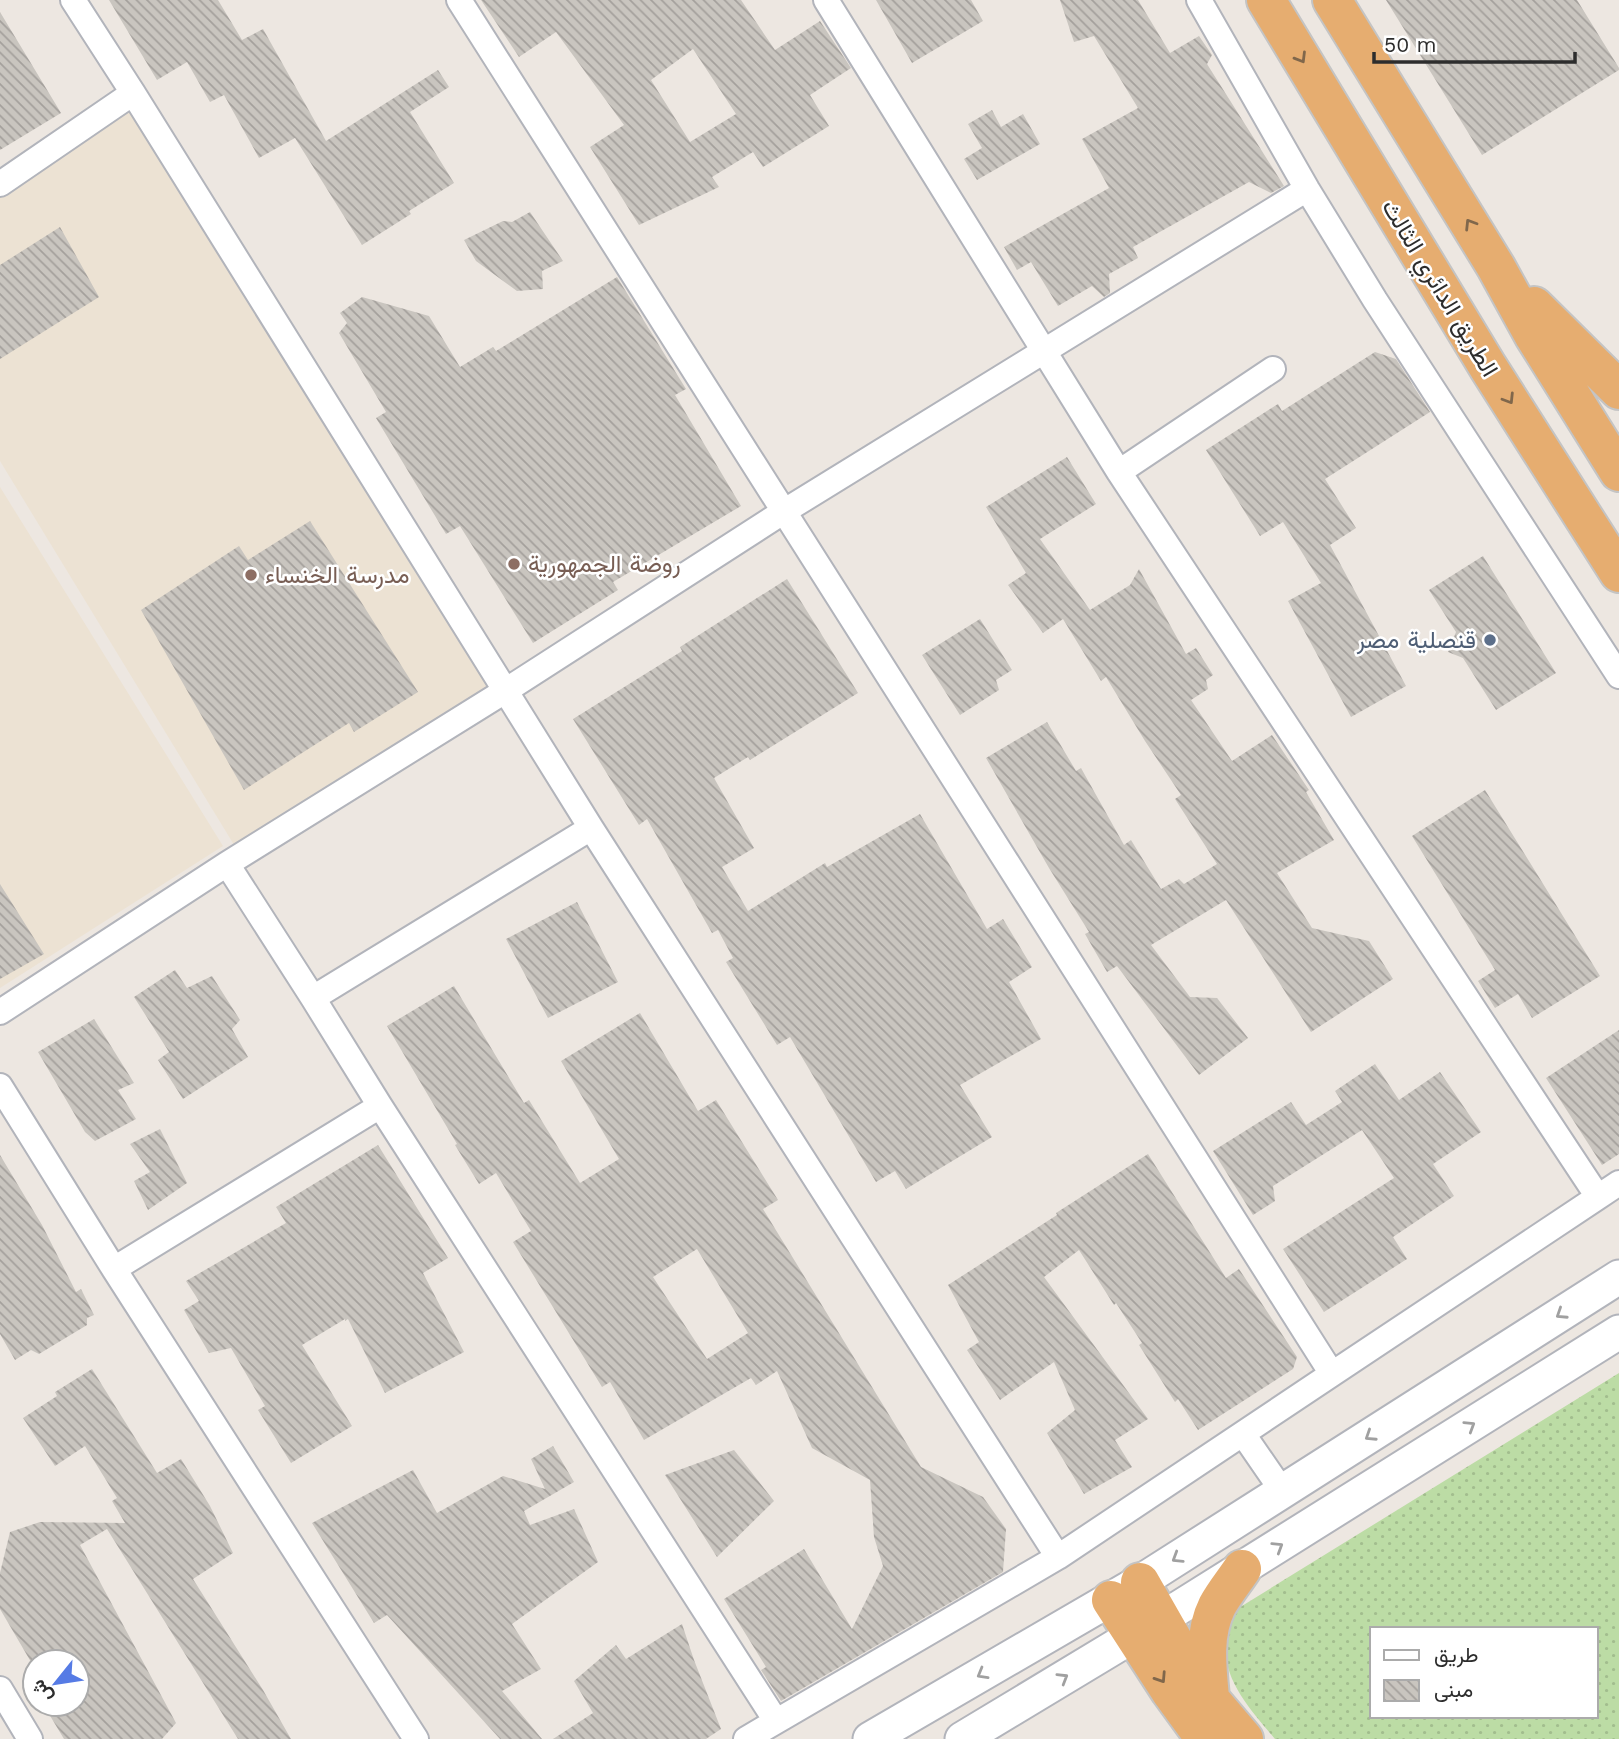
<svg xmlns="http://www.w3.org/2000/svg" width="1619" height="1739" viewBox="0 0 1619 1739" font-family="'Work Sans',Vazirmatn,sans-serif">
	<defs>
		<pattern id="grass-dots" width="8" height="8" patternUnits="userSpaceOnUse" patternTransform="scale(1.75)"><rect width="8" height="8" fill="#bcdca5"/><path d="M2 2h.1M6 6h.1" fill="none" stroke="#a2bd8e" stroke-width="1.8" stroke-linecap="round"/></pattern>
		<pattern id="building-back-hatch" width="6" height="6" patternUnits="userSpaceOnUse" patternTransform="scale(1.75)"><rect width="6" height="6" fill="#c9c5bf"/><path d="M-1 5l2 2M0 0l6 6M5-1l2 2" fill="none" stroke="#a4a09c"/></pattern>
	</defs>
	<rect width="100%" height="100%" fill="#ede7e1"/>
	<path fill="#ece2d3" d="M133,94L504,690L239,853L0,461V186Z
		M0,487L223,846L0,988Z"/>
	<path fill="url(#grass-dots)" fill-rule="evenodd" d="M1619,1373V1739H1275C1250,1709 1218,1676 1227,1634C1229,1626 1234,1617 1237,1609ZM1372,1629H1596V1716H1372Z"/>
	<path fill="url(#building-back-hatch)" fill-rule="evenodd" d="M109,0H218L242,40L263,29L326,141L438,70L449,87L410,112L454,183L409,211L411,214L362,245L295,138L259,158L224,95L210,102L187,62L157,80Z
		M481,0H741L775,50L820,21L851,68L810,95L829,126L763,167L753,152L712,177L719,187L639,225L590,147L624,125L556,32L519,57ZM693,49L736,114L690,142L651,80Z
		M876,0H971L983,21L912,63Z
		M1060,0H1138L1170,53L1199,36L1212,55L1207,64L1284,186L1271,193L1249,182L1133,247L1138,258L1109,274L1110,293L1104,297L1092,286L1058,306L1031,262L1017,270L1004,247L1109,188L1082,139L1138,108L1094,36L1074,42Z
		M1386,0H1577L1619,68V70L1482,155Z
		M0,12L61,113L0,150Z
		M992,110L1001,127L1023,114L1040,144L977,180L964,159L982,148L968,124Z
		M530,212L563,261L542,271L543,289L517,291L476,261L464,240L503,221L512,222Z
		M60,227L99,297L0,359V265Z
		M617,277L686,389L675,395L741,506L613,582L618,590L533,643L460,526L446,534L376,418L386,412L339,333L347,323L340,313L362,297L429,316L460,367L493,347L496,351Z
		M1375,352L1396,359L1430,412L1325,479L1356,528L1330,545L1406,686L1351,717L1288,601L1321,583L1283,522L1260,536L1206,450L1278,404L1282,411Z
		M1067,457L1096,504L1040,539L1090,610L1130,585L1139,569L1186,654L1196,648L1213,675L1206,680L1208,689L1191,700L1232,761L1272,735L1309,790L1306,792L1334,840L1277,873L1312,928L1369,941L1393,979L1311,1032L1226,900L1151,945L1190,997L1217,998L1248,1038L1199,1075L1117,966L1107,972L1085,934L1089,932L1049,868L986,758L1047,722L1076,771L1081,768L1124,845L1131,840L1161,889L1179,879L1184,884L1217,864L1175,799L1181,795L1145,741L1106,677L1101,681L1063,619L1043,633L1008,585L1026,573L986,507Z
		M310,521L418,692L354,732L349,723L244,790L141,610L239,546L248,560Z
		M1483,556L1556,673L1496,710L1463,658L1448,652L1456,632L1429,590Z
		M787,579L858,693L750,760L748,757L714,778L754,848L722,867L748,911L825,863L827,867L920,814L987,929L1003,919L1032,967L1009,982L1041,1039L960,1085L992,1137L906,1189L895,1171L876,1182L790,1037L777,1045L726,962L733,958L718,930L712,933L647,819L639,825L573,719L682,651L680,647Z
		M980,619L1012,670L996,680L999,690L960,715L922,655Z
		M1485,790L1600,976L1532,1018L1518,994L1495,1008L1478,981L1495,970L1412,836Z
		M0,884L44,954L0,979Z
		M577,902L618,982L548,1018L506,939Z
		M175,970L187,988L212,976L240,1020L232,1029L248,1057L183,1099L158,1060L169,1052L134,997Z
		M454,986L524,1103L529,1100L580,1183L619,1159L561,1061L640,1013L698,1111L716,1100L778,1200L763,1209L921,1467L983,1497L1006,1529L1003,1572L781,1701L761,1670L766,1667L724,1599L804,1549L852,1629L883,1566L874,1537L870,1480L812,1448L777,1371L756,1385L751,1378L644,1440L610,1382L602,1387L513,1242L531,1231L496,1173L479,1184L455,1145L457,1144L387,1026ZM697,1249L748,1333L707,1359L653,1277Z
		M94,1019L134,1083L118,1090L136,1119L95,1141L85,1132L38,1052Z
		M1619,1030V1154L1602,1165L1546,1078Z
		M1375,1064L1399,1100L1440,1072L1481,1132L1433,1164L1454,1196L1393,1237L1407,1259L1324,1312L1283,1249L1394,1178L1362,1130L1273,1186L1275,1201L1253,1215L1213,1151L1291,1102L1306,1125L1342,1102L1335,1091Z
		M160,1129L187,1183L148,1210L134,1181L150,1172L130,1144Z
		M378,1145L448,1258L423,1273L464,1352L385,1393L348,1319L345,1321V1319L302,1345L352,1426L291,1463L258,1410L265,1406L231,1348L209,1353L184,1310L199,1301L186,1281L286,1223L276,1207Z
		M1148,1154L1226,1278L1239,1269L1297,1357L1293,1369L1198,1430L1178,1399L1175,1402L1139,1345L1142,1343L1116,1303L1114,1305L1079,1250L1044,1277L1148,1419L1115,1440L1132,1467L1084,1494L1047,1433L1075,1410L1054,1362L1000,1400L967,1350L979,1342L948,1285L1057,1215L1056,1213Z
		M0,1155L42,1225L76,1292L81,1289L94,1315L87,1318V1325L39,1354L31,1350L15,1360L0,1334Z
		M92,1369L157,1473L181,1459L210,1506L233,1553L193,1579L263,1690L291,1739H238L107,1529L80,1545L176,1723L162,1739H64L43,1704H77V1662H31L0,1609V1573L10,1532L40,1522L125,1523L112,1501L117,1498L85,1446L55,1466L23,1418L57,1396L55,1392Z
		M553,1446L574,1482L524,1511L530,1525L574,1509L598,1562L512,1624L541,1669L502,1691L542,1739H500L387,1615L374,1623L312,1523L413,1470L437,1513L503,1476L545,1489L531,1459Z
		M734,1450L774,1501L717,1557L665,1475Z
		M682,1624L694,1660L721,1729L706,1739H553L593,1713L574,1681L616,1645L626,1659Z"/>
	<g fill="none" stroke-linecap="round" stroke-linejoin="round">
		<g stroke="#b2b4bb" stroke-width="28">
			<path id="minor" d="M73,0L133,93L591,828L1058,1557L746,1739
				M459,0L1332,1374L1058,1557
				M826,0L1119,472L1598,1197L1332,1374
				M1199,0L1307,189L1375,300L1619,676
				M0,184L133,93
				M1119,472L1273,369
				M227,864L313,998L380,1106L776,1721
				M313,998L591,828
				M0,1012L227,864L505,691L783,512L1307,189
				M0,1086L114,1269L416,1739
				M1598,1197L1619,1183
				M114,1269L380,1106
				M1243,1434L1283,1492
				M0,1689L30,1739"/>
		</g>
		<g stroke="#b2b4bb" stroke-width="37">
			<path id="secondary" d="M870,1739L1140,1582L1619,1277
				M962,1739L1161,1619L1619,1332"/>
		</g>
		<g stroke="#c4c4c4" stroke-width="42">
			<path id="trunk" d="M1266,0L1488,367L1619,573
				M1332,0L1496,267L1534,336L1619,472
				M1534,306L1619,390
				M1140,1582L1193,1675L1210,1699L1244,1739
				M1111,1600L1170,1691L1205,1739
				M1210,1697C1207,1667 1203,1634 1217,1606C1224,1593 1234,1581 1242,1569"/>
		</g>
		<use href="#minor" stroke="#fff" stroke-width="24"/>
		<use href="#secondary" stroke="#fff" stroke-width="33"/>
		<use href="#trunk" stroke="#e6ad70" stroke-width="38"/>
	</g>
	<defs><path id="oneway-chevron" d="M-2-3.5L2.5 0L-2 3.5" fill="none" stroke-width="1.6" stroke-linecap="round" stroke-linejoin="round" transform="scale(1.75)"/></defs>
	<g stroke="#80674b">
		<use href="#oneway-chevron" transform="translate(1301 58) rotate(59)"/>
		<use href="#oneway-chevron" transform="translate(1470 224) rotate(-122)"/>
		<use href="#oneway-chevron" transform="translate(1509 399) rotate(58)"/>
		<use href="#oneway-chevron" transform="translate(1161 1678) rotate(57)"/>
	</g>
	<g stroke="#a0a0a0">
		<use href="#oneway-chevron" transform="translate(1561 1314) rotate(147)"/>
		<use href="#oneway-chevron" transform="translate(1470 1426) rotate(-32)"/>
		<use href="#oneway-chevron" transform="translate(1370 1436) rotate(147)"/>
		<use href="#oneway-chevron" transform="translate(1278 1547) rotate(-32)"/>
		<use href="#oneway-chevron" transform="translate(1177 1558) rotate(148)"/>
		<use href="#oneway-chevron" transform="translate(982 1674) rotate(150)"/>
		<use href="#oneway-chevron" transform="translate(1063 1678) rotate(-31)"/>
	</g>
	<g fill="#8d6e63" stroke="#fff" stroke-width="2.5">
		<circle cx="514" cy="564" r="7"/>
		<circle cx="251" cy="575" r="7"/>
	</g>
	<circle fill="#5c6f8a" stroke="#fff" stroke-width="2.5" cx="1490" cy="640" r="7"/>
	<g text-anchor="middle" stroke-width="5" stroke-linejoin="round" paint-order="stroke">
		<g font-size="24" fill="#2d2d2d" stroke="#fff">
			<text transform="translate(1440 288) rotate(59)" y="8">الطريق الدائري الثالث</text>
		</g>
		<g font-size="24" fill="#785e54" stroke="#fff" text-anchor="start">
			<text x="528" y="572">روضة الجمهورية</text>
			<text x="265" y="583">مدرسة الخنساء</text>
		</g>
		<g font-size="24" fill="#4e5e75" stroke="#fff" text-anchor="end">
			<text x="1476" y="648">قنصلية مصر</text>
		</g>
	</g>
	<rect x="1370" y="1627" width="228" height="91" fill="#ffffff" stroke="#ababab" stroke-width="2"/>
	<rect x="1384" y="1650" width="35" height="10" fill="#ffffff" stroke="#ababab" stroke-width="2"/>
	<text x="1434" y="1662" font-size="21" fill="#2d2d2d">طريق</text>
	<rect x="1384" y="1680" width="35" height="21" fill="url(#building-back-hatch)" stroke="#ababab" stroke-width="2"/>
	<text x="1434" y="1697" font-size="21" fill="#2d2d2d">مبنى</text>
	<g transform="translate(56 1683) rotate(240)"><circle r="33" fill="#ffffff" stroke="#ababab" stroke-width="2"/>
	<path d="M0-5L12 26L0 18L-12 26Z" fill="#567be5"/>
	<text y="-10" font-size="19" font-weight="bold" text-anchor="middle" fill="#2d2d2d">ش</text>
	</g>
	<path d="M1374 52v10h201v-10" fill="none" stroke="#2d2d2d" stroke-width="3.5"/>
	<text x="1384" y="52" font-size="21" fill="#2d2d2d" stroke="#ffffff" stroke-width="5" paint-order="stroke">50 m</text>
</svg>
